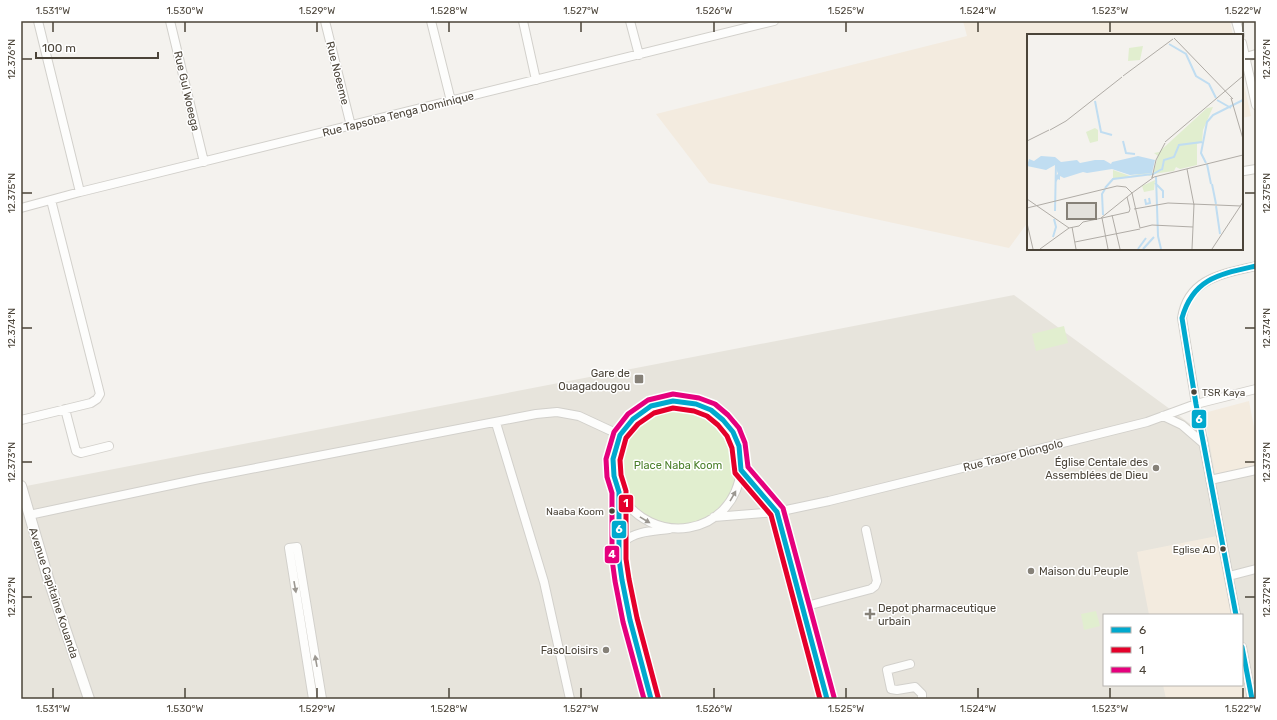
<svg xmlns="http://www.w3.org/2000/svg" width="1277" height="720" viewBox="0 0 1277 720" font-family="Rubik,sans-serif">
	<rect width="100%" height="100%" fill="#f4f2ee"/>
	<path fill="#e7e4dc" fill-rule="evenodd" d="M1014,295L1256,472V699H21V487ZM1104,615H1242V685H1104Z"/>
	<path fill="#f3ebdf" d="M963,21H1230L1233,35H1028V222L1009,248L709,183L656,114L967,36Z
		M1242,76L1251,116L1242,118Z
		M1249,401L1256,438V466L1215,474L1204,413Z
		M1217,536L1231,615H1149L1137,552Z
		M1242,676L1246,699H1166L1163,685H1242Z"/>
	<path fill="#e1eecf" d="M1064,326L1068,343L1036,351L1032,334Z
		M619 465a59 59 0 1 1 118 0a59 59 0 1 1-118 0Z
		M1096,611L1100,626L1084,630L1081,614Z"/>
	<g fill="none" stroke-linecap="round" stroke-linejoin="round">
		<path stroke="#d2cfca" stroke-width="8" stroke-dasharray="8 4" stroke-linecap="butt" d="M619,492C580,389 747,365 741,470"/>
		<g stroke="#d2d0cb" stroke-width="10">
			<path id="minor" d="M38,21L80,192
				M170,21L204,162
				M325,21L351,126
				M431,21L451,101
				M523,21L536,80
				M630,21L639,55
				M1236,21L1240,35
				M1242,43L1256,105
				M1246,57L1256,54
				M1244,171L1256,169
				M21,208L80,192L774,21
				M65,409L76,451L81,453L109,446
				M1163,416L1182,425L1204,444
				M21,420L91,403L97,399L100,394L51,200
				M496,423L544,582L570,699
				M741,470L777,512L827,699
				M1210,480L1256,470
				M619,492C650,549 734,537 741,470
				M619,492V551
				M29,515L199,479L536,414L557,412L579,416L620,435
				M714,517L777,512L829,501L1147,422L1196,404L1256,389
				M1229,576L1256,569
				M803,607L871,589L875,586L877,581L866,530
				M1236,615L1196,404L1182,318C1188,278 1223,274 1256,266
				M1242,647L1252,699
				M910,664L887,670L891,689L897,690L915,687L922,694V699
				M313,699L289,548L297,547L322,699
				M651,699C644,673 608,559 625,541C635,531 656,531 669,529"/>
		</g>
		<g stroke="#d2d0cb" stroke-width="12">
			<path id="tertiary" d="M21,486L48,578L89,699"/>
		</g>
		<use href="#minor" stroke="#fdfdfc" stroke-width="8"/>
		<use href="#tertiary" stroke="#fdfdfc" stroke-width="10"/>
		<g stroke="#fff" stroke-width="8">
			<path id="bus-1" d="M1236,615L1196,404L1182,318C1193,278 1220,274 1256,266
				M1242,647L1252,699
				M651,699L630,620L622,580L619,559V492L614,476L613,459L620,435L633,419L651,406L673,401L696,404L711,410L723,420L733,432L739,446L741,470L777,512L827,699"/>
		</g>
		<g stroke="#fff" stroke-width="8">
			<path id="bus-2" d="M658,697L637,618L629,579L626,559V491L621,475L620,460L626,438L638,424L654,413L673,408L694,411L707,416L718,425L727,436L732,448L735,473L771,515L820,699"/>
		</g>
		<g stroke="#fff" stroke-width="8">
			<path id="bus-3" d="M644,699L623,622L615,581L612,559V493L607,477L606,459L614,432L628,414L648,400L673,394L699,398L715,404L728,415L739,428L745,443L748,467L783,508L834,697"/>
		</g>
		<use href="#bus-1" stroke="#00a9ce" stroke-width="5"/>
		<use href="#bus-2" stroke="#e4002b" stroke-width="5"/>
		<use href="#bus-3" stroke="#e5007d" stroke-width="5"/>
	</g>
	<defs><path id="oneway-solid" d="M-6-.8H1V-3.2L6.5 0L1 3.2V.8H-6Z"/></defs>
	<g fill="#9b9791">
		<use href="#oneway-solid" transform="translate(733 496) rotate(-60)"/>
		<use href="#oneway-solid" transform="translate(645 520) rotate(31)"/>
		<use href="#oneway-solid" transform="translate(295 587) rotate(80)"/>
		<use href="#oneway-solid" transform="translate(316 661) rotate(-100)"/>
	</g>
	<path fill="none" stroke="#4b4439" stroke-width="1.5" d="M53,22V32M185,22V32M317,22V32M449,22V32M581,22V32M714,22V32M846,22V32M978,22V32M1110,22V32M1243,22V32M22,59H32M1245,59H1255M22,193H32M1245,193H1255M22,328H32M1245,328H1255M22,462H32M1245,462H1255M22,597H32M1245,597H1255M53,688V698M185,688V698M317,688V698M449,688V698M581,688V698M714,688V698M846,688V698M978,688V698M1110,688V698M1243,688V698"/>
	<g fill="#868178" stroke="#fff" stroke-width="1.5">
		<rect x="634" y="374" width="10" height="10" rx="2"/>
		<circle cx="1156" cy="468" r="4"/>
		<circle cx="1031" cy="571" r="4"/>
		<path d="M868 608h4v4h4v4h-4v4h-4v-4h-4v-4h4z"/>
		<circle cx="606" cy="650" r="4"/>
	</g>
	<g fill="#4b4439" stroke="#fff" stroke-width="1.5">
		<circle cx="1194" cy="392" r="3.5"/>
		<circle cx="612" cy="511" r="3.5"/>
		<circle cx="1223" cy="549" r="3.5"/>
	</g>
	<g text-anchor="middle" stroke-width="3" stroke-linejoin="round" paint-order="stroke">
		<g font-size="10" fill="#4b4439" stroke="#fff" text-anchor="end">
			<text x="1202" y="396" text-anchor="start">TSR Kaya</text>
			<text x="604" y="515">Naaba Koom</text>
			<text x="1216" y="553">Eglise AD</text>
		</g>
		<g font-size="11" fill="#4b4439" stroke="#fff">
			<text transform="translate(338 73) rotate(76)" y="4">Rue Noeeme</text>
			<text transform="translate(187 91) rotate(77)" y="4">Rue Gul Woeega</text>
			<text transform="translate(398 114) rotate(-14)" y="4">Rue Tapsoba Tenga Dominique</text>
			<text transform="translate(1013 455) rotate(-14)" y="4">Rue Traore Diongolo</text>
			<text transform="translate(54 593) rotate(72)" y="4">Avenue Capitaine Kouanda</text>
		</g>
		<g font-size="11" fill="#4b4439" stroke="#fff" text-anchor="end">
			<text x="630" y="377">Gare de<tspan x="630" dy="13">Ouagadougou</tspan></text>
			<text x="1148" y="466">Église Centale des<tspan x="1148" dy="13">Assemblées de Dieu</tspan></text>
			<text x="1039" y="575" text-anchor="start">Maison du Peuple</text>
			<text x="878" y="612" text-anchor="start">Depot pharmaceutique<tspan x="878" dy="13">urbain</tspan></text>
			<text x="598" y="654">FasoLoisirs</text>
		</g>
		<g font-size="11" fill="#4a7f2a" stroke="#fff">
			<text x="678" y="469">Place Naba Koom</text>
		</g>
	</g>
	<g transform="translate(1027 34)">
		<rect width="216" height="216" fill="#f4f2ee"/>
		<path d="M116,12L113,26L101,27L102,14ZM186,73L176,96L175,108L170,110V131L153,135L149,133L147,137L126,140L131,122L127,119L132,118L180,74ZM68,94L71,96V107L63,109L59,98ZM86,136L103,142L117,139L125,140L123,142L118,140L86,145ZM128,146L127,156L117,158L115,152Z" fill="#e1eecf"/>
		<path d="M14,122L28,123L34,128L50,126L53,129L68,126H77L84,130L85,128L111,122L128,126L125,139L103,141L85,135L60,139L56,138L37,144L33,142V146L31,145L29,148L28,142L31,140L28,131L19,136L0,132L2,125L7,127Z" fill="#c0ddf1"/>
		<path fill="none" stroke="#c0ddf1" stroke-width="2" d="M142,10L159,20L169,42L182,50L189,64M190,66L204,74M68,67L74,98L85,101M96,107L99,119L108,120M179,129L174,119L180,88L186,81L216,66M180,130L184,150M135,136L137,126L147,123L152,111L175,108M129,143L131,202L134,215M128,149L136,157V164M185,150L189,170M78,154L86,145L126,140L135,135M118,165L119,170L123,169L122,164M189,172L193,200M28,177L29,129M76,181L75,160L78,155M26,203L29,193L27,185M111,215L119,204M116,215L127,203"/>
		<path fill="none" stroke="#b0aca6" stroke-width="1" d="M147,4L206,65M96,42L146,5M204,64L216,105M23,96L39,87L95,43M0,107L22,96M138,108L216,42M160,135L167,171M126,140L125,144L129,126L138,109M105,159L113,194M105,159L127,143L216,121M100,163L103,175M0,165L42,194M0,174L90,152L99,153L105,159M107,175L141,169L214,172M85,181L93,215M74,184L105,159M0,189L6,215M52,192L56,188L75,184M45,193L49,215M113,194L125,191L166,193L167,170M48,208L113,195M13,215L42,194L52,192M81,215L75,184L102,178L103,175M165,215L166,193M185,215L216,168"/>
		<path fill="#868178" fill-opacity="0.15" stroke="#868178" stroke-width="2" d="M40,169H69V185H40Z"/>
		<rect width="216" height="216" fill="none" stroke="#4b4439" stroke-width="2"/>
	</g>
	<g stroke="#fff" stroke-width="1.5">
		<rect x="1191" y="409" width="16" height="20" rx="4" fill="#00a9ce"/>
		<rect x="618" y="494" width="16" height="19" rx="4" fill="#e4002b"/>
		<rect x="611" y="520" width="16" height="19" rx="4" fill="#00a9ce"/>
		<rect x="604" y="545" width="16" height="19" rx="4" fill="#e5007d"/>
	</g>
	<g font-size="11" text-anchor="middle" font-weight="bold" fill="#fff">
		<text x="1199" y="423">6</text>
		<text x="626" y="507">1</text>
		<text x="619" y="533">6</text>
		<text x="612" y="558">4</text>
	</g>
	<rect width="1277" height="720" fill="none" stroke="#ffffff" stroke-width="44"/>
	<rect x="1103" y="614" width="140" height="72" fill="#ffffff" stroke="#b7b4b0"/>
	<rect x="1111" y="627" width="20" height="6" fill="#00a9ce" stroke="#b7b4b0"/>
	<text x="1139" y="634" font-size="12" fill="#4b4439">6</text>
	<rect x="1111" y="647" width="20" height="6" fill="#e4002b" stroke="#b7b4b0"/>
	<text x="1139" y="654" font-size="12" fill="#4b4439">1</text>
	<rect x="1111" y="667" width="20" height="6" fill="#e5007d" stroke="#b7b4b0"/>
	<text x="1139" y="674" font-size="12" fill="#4b4439">4</text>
	<path d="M36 52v6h122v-6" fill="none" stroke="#4b4439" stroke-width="2"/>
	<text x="42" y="52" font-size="12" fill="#4b4439" stroke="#ffffff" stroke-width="3" paint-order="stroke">100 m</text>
	<rect x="22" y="22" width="1233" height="676" fill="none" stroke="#4b4439" stroke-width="1.5"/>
	<g font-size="10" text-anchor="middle" fill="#4b4439">
		<text x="53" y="14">1.531°W</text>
		<text x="185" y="14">1.530°W</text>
		<text x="317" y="14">1.529°W</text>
		<text x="449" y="14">1.528°W</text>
		<text x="581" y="14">1.527°W</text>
		<text x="714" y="14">1.526°W</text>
		<text x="846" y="14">1.525°W</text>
		<text x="978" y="14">1.524°W</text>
		<text x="1110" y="14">1.523°W</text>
		<text x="1243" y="14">1.522°W</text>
		<text transform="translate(11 59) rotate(-90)" y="4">12.376°N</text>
		<text transform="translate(1266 59) rotate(-90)" y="4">12.376°N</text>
		<text transform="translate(11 193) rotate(-90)" y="4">12.375°N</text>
		<text transform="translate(1266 193) rotate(-90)" y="4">12.375°N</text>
		<text transform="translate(11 328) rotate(-90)" y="4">12.374°N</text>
		<text transform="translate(1266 328) rotate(-90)" y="4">12.374°N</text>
		<text transform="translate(11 462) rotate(-90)" y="4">12.373°N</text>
		<text transform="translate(1266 462) rotate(-90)" y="4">12.373°N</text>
		<text transform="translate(11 597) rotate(-90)" y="4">12.372°N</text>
		<text transform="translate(1266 597) rotate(-90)" y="4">12.372°N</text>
		<text x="53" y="712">1.531°W</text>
		<text x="185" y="712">1.530°W</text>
		<text x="317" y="712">1.529°W</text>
		<text x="449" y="712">1.528°W</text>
		<text x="581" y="712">1.527°W</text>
		<text x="714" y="712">1.526°W</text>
		<text x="846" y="712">1.525°W</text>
		<text x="978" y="712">1.524°W</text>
		<text x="1110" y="712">1.523°W</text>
		<text x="1243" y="712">1.522°W</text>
	</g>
</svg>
